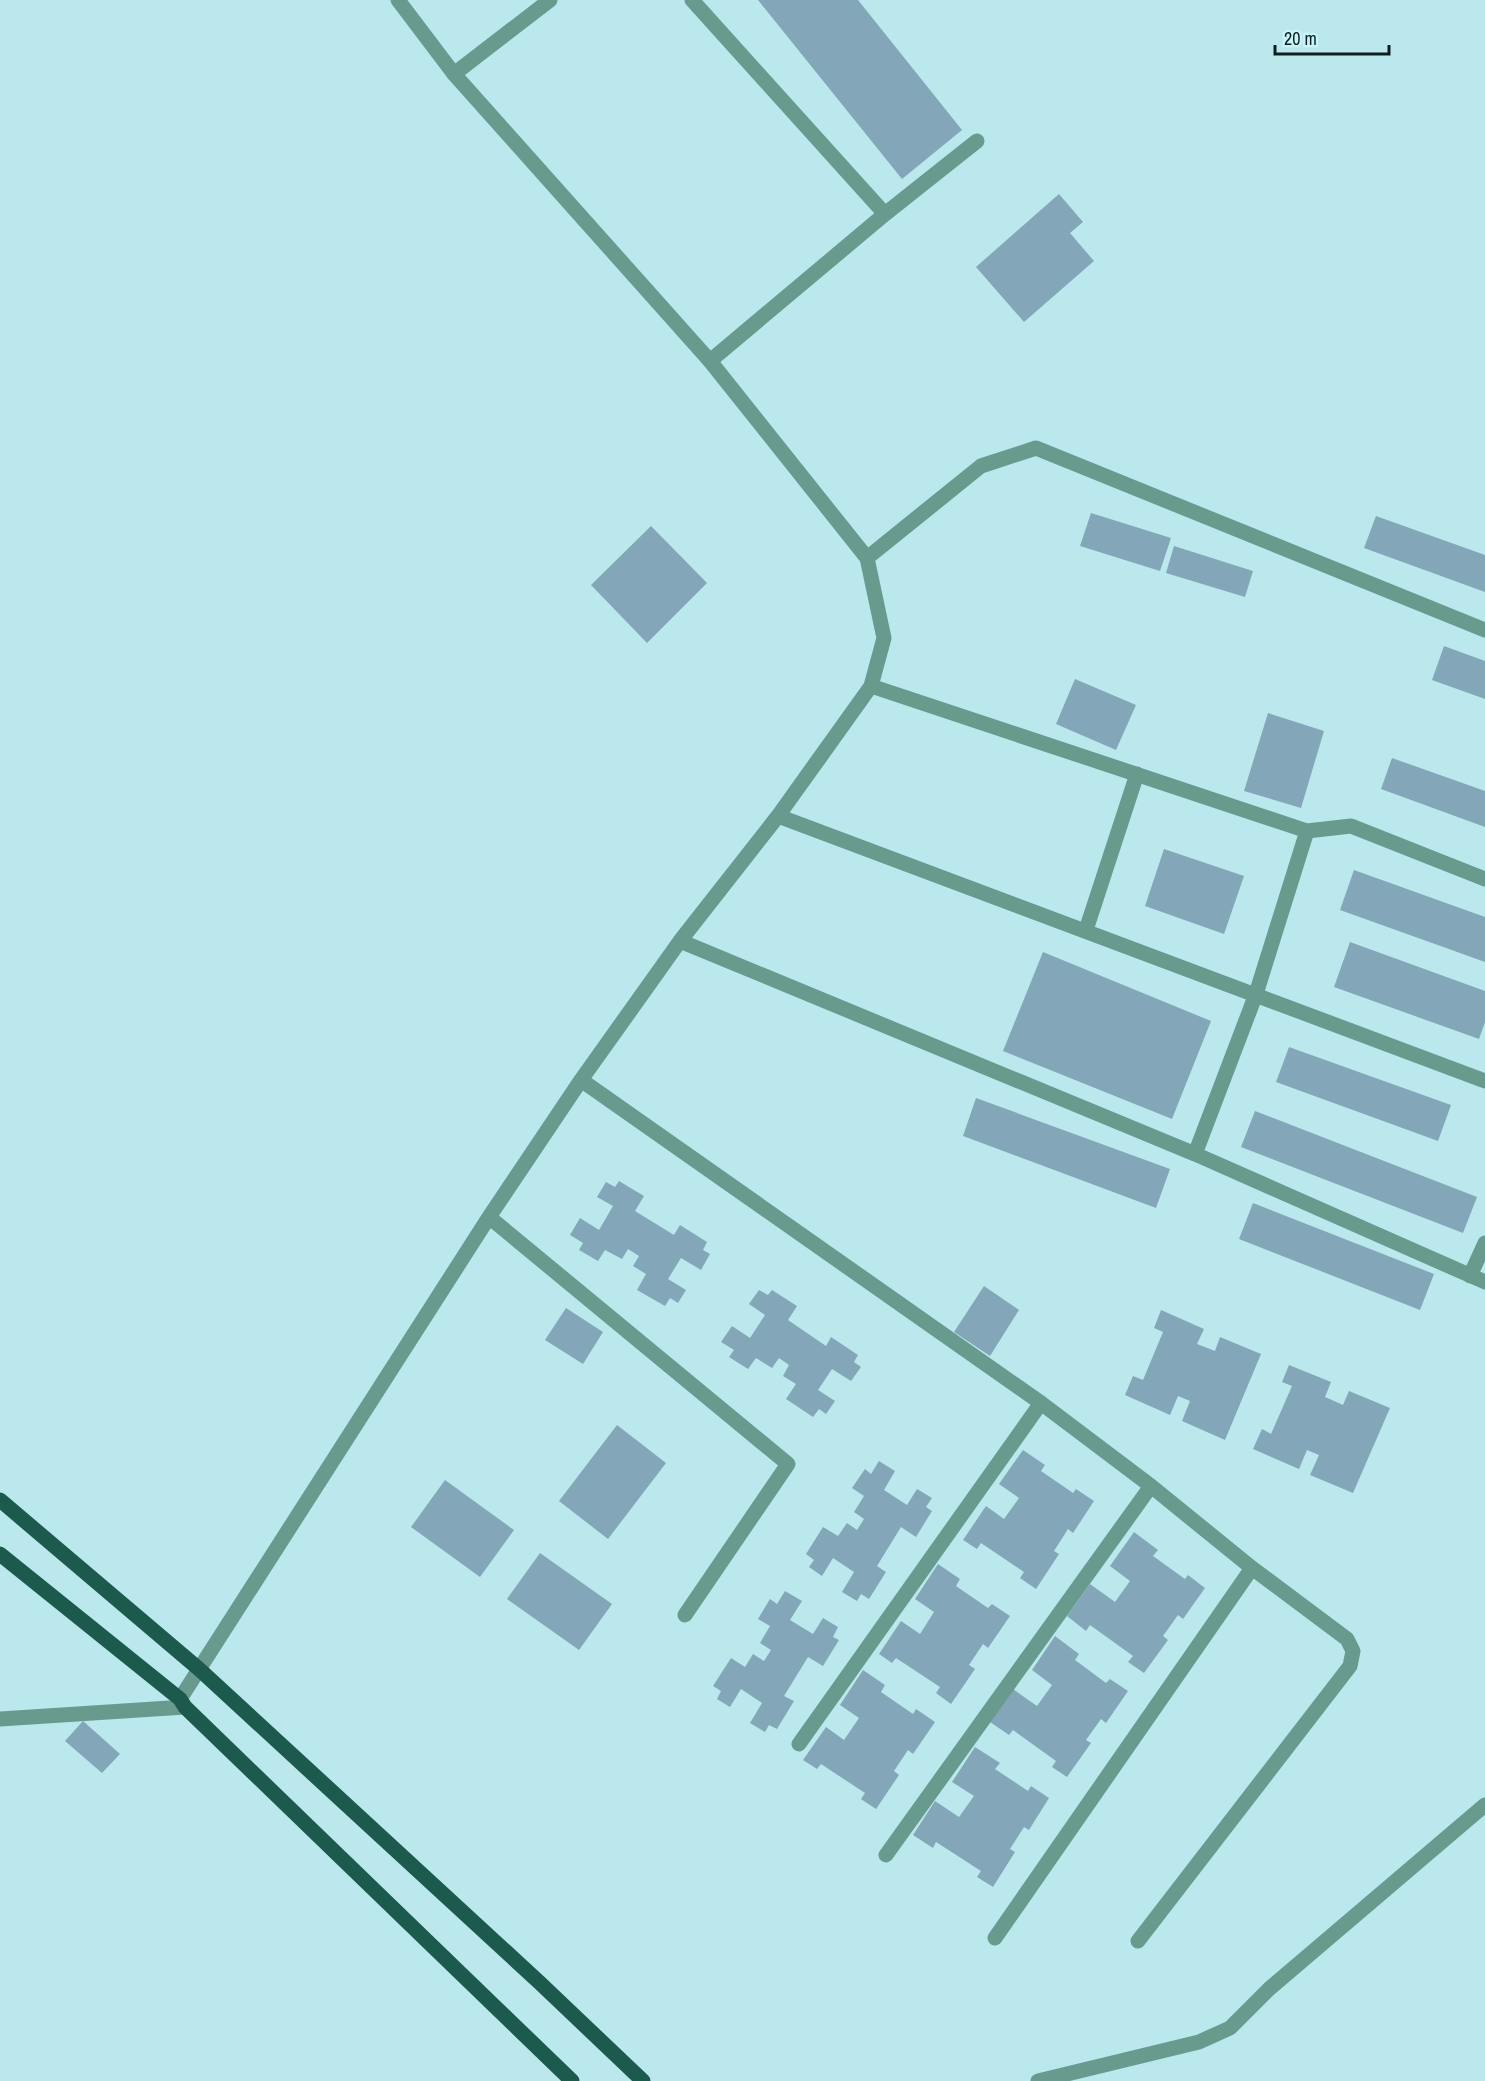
<svg xmlns="http://www.w3.org/2000/svg" width="1485" height="2081" viewBox="0 0 1485 2081" font-family="'Archivo Narrow',sans-serif">
	<rect width="100%" height="100%" fill="#bae8ec"/>
	<path fill="#83a7b9" d="M758,0H858L962,130L902,179Z
		M1059,194L1083,222L1070,233L1094,261L1024,322L976,267Z
		M1091,513L1171,538L1160,571L1080,546Z
		M1376,516L1485,555V592L1364,548Z
		M651,526L707,583L647,643L591,585Z
		M1174,546L1253,571L1245,597L1166,573Z
		M1444,646L1485,661V699L1432,680Z
		M1075,679L1136,705L1116,750L1056,724Z
		M1268,713L1324,731L1301,808L1244,791Z
		M1392,758L1485,791V827L1381,789Z
		M1164,849L1244,876L1224,934L1145,906Z
		M1354,870L1485,917V962L1340,910Z
		M1350,942L1485,991V1022L1479,1039L1334,987Z
		M1043,952L1211,1021L1172,1119L1003,1051Z
		M1289,1047L1451,1105L1438,1141L1276,1082Z
		M976,1098L1170,1169L1156,1208L963,1136Z
		M1255,1111L1477,1197L1463,1233L1241,1147Z
		M619,1181L644,1196L635,1211L674,1235L680,1225L707,1242L703,1250L710,1254L701,1270L681,1258L668,1279L686,1290L678,1303L670,1298L665,1306L637,1290L646,1274L633,1266L639,1256L628,1249L622,1259L605,1250L598,1261L579,1250L583,1243L570,1235L580,1218L599,1230L613,1206L597,1197L606,1182L615,1187Z
		M1253,1203L1434,1274L1420,1310L1239,1239Z
		M984,1286L1019,1310L990,1356L954,1332Z
		M759,1290L768,1295L772,1290L797,1306L788,1320L826,1346L831,1337L858,1355L854,1362L861,1367L851,1381L832,1369L818,1390L835,1401L826,1414L819,1409L813,1417L786,1399L796,1384L783,1376L789,1365L779,1358L772,1368L756,1358L748,1369L729,1357L734,1350L721,1342L732,1326L750,1338L765,1315L749,1304Z
		M566,1308L603,1332L583,1364L545,1340Z
		M1161,1310L1204,1329L1197,1344L1215,1351L1220,1337L1261,1354L1225,1440L1182,1421L1190,1401L1178,1396L1170,1415L1125,1395L1133,1376L1143,1380L1163,1332L1154,1328Z
		M1289,1365L1331,1382L1325,1397L1343,1405L1349,1391L1390,1408L1353,1493L1310,1475L1319,1455L1307,1450L1299,1469L1253,1449L1262,1429L1271,1434L1292,1386L1282,1382Z
		M617,1425L666,1463L608,1539L559,1501Z
		M1023,1450L1045,1465L1041,1471L1073,1493L1076,1489L1094,1501L1073,1533L1068,1529L1054,1551L1059,1554L1036,1589L1020,1578L1024,1572L981,1543L977,1549L963,1540L986,1506L1004,1519L1019,1498L999,1484Z
		M879,1461L895,1471L884,1490L907,1505L917,1489L932,1498L926,1507L932,1511L916,1537L901,1527L877,1566L886,1572L869,1599L861,1594L857,1601L842,1592L854,1572L833,1558L822,1576L809,1567L814,1560L806,1554L823,1527L838,1536L847,1523L857,1530L864,1519L854,1512L864,1496L852,1488L865,1469L871,1474Z
		M445,1480L514,1530L480,1577L411,1527Z
		M1134,1532L1158,1550L1153,1556L1185,1579L1188,1575L1205,1588L1183,1619L1178,1615L1163,1636L1168,1640L1144,1673L1128,1662L1133,1656L1090,1625L1086,1631L1067,1616L1090,1584L1115,1602L1130,1581L1110,1566Z
		M540,1553L612,1604L579,1650L507,1599Z
		M938,1564L960,1579L956,1586L988,1608L992,1604L1010,1616L988,1648L983,1644L969,1665L975,1669L951,1704L936,1693L940,1687L896,1658L892,1663L879,1654L901,1621L920,1634L934,1612L915,1599Z
		M785,1591L802,1601L790,1620L813,1634L823,1618L838,1627L833,1637L839,1640L823,1666L808,1657L784,1696L794,1701L777,1729L769,1725L765,1732L750,1723L762,1703L741,1689L730,1707L717,1699L721,1691L713,1686L731,1658L745,1667L753,1654L764,1661L771,1650L760,1643L770,1626L758,1619L770,1599L777,1604Z
		M1055,1636L1079,1654L1075,1660L1106,1683L1110,1679L1128,1691L1106,1723L1101,1719L1086,1740L1091,1743L1067,1777L1052,1767L1056,1761L1013,1730L1009,1735L990,1722L1013,1689L1037,1706L1052,1685L1032,1670Z
		M863,1670L885,1685L881,1692L913,1714L916,1709L935,1722L913,1754L908,1750L894,1771L899,1775L876,1809L861,1799L865,1793L821,1764L817,1769L803,1760L826,1727L844,1740L859,1718L840,1705Z
		M83,1721L120,1754L102,1773L65,1741Z
		M975,1747L1000,1763L995,1769L1028,1791L1031,1786L1049,1798L1029,1830L1024,1827L1010,1849L1015,1852L993,1887L977,1877L981,1871L936,1842L933,1848L913,1835L935,1801L959,1817L974,1796L952,1782Z"/>
	<g fill="none" stroke-linecap="round" stroke-linejoin="round">
		<path stroke="#689b8e" stroke-width="15" d="M692,0L885,214
			M454,74L550,0
			M710,361L885,214L977,141"/>
		<path stroke="#689b8e" stroke-width="15" d="M867,558L981,466L1036,448L1485,630
			M871,686L1307,831L1351,826L1485,879
			M778,816L1485,1081
			M1086,930L1137,774
			M680,941L1195,1154L1485,1282
			M581,1080L1041,1403L1151,1486L886,1855
			M1195,1154L1256,994L1307,831
			M489,1217L788,1464L685,1615
			M1470,1276L1485,1243
			M180,1699L489,1217L581,1080L680,941L778,816L871,686L884,638L867,558L710,361L454,74L398,0
			M0,1719L185,1707
			M799,1744L1041,1403
			M995,1938L1252,1568L1151,1486
			M1138,1941L1350,1666L1353,1651L1347,1639L1252,1568
			M1038,2081L1199,2042L1230,2028L1269,1989L1485,1805"/>
		<path stroke="#1c5a4d" stroke-width="15" d="M0,1500L199,1669L540,1983L643,2081
			M0,1554L180,1699L185,1707L572,2081"/>
	</g>
	<path d="M1275 45v9h114v-9" fill="none" stroke="#0d1e20" stroke-width="3"/>
	<text x="1284" y="45" font-size="18" fill="#0d1e20" stroke="#c7f5fa" stroke-width="4.5" paint-order="stroke">20 m</text>
</svg>
